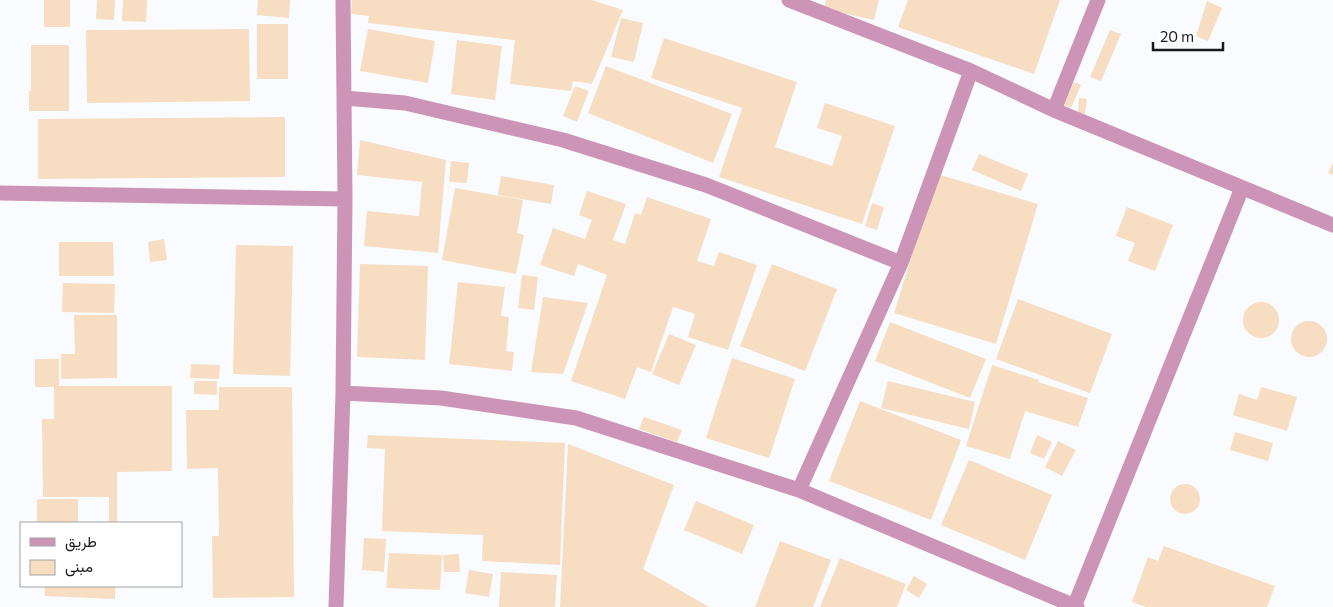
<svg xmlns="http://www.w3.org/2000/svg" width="1333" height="607" viewBox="0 0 1333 607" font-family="Commissioner,Vazirmatn,sans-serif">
	<rect width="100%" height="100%" fill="#f9fbff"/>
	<path fill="#f7ddc2" d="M44,0H70V27H44Z
		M97,0H115L114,20L96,19Z
		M123,0H147L146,22L122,21Z
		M258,0H290L289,18L257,15Z
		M352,0H592L623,10L592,84L573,81L571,91L510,84L515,40L368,23L369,16L351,14Z
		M826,0H879L874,20L824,9Z
		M908,0H1060L1034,74L898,27Z
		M1207,1L1222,8L1208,41L1196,36Z
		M621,18L643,23L634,62L611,57Z
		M257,24H288V79H257Z
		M249,29L250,101L87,103L86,30Z
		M368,29L435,41L428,83L360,71Z
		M1110,30L1121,34L1101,81L1090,77Z
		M664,38L797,82L775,147L832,166L842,136L817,128L825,103L895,126L862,224L719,177L742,108L651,78Z
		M457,40L502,46L495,100L451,94Z
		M31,45H69V111H29V91H31Z
		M606,66L732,114L713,163L588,113Z
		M1074,82L1081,85L1071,108L1064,105Z
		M575,86L589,91L577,122L563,116Z
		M1079,98L1087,99L1085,114L1078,113Z
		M285,117V177L38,179V119Z
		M360,140L446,160L438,253L364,246L367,211L419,216L422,182L357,175Z
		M979,154L1028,174L1021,191L972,170Z
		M451,161L469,163L467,183L449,182Z
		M1333,163V175L1328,173Z
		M937,174L1038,204L996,344L894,313Z
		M501,176L554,185L551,204L498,195Z
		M455,188L523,200L517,233L524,235L516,274L442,260Z
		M587,191L626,204L613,240L625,244L635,213L641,215L647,197L711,219L697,261L714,266L719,252L757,265L728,350L688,337L695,314L673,307L651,372L637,367L625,399L571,381L607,275L578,264L574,276L540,265L553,228L585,239L592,220L579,215Z
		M872,203L884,207L877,230L865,226Z
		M1127,207L1173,225L1155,271L1128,261L1135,243L1116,236Z
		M164,239L167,260L150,262L148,242Z
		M59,242H113L114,276H59Z
		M236,245L293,246L290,376L233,374Z
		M360,264L428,266L425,360L357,357Z
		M772,264L837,289L805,371L740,346Z
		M522,275L538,277L534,310L518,308Z
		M458,282L505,287L501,316L509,317L506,351L514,352L512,371L449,364Z
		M63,283L115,284L114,313L62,312Z
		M543,297L588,303L563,374L531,372Z
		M1018,299L1112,334L1090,393L996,359Z
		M1243 320a18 18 0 1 1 36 0a18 18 0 1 1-36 0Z
		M74,315H117V378L61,379V354H75Z
		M1291 339a18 18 0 1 1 36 0a18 18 0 1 1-36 0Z
		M890,322L986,359L970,398L875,361Z
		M669,334L696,345L679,385L652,374Z
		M732,358L795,379L769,458L706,438Z
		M35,359H59V386H172V471L117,472V523H109V497H43L42,419H54V387H35Z
		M191,364L220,365L219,379L190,378Z
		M992,365L1039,380L1038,382L1088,398L1078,427L1025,411L1010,459L966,446Z
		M194,381H217V395L194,394Z
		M888,381L975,402L969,429L881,408Z
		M219,387H292L294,597L213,598L212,536H219L218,468L187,469L186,410H219Z
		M1261,387L1297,397L1287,431L1233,415L1239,394L1257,400Z
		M860,401L961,440L931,520L829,481Z
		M644,417L682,430L677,442L639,429Z
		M1235,432L1273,443L1268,461L1230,450Z
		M368,435L565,443L560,565L482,561L483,535L382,531L385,449L367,448Z
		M1037,435L1052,442L1044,459L1030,453Z
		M1058,441L1076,450L1062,476L1045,467Z
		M568,444L674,485L643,569L709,607H560Z
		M969,460L1052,495L1025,560L941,525Z
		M1170 499a15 15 0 1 1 30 0a15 15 0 1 1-30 0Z
		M37,499H78V523H37Z
		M696,501L754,525L742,554L684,530Z
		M364,538L386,539L384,572L362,570Z
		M780,541L831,560L813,607H755Z
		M1164,546L1275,586L1267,607H1146L1132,602L1148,557L1158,561Z
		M389,553L442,555L440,590L386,588Z
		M459,554L460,572H444L443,555Z
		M840,558L906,584L897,607H820Z
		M469,570L493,574L489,597L465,593Z
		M501,572L557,575L555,607H499Z
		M914,576L927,584L919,598L906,590Z
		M45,586H115V599L45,596Z"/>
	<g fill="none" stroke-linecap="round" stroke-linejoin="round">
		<path stroke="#cc95b7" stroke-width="15" d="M789,0L971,71L1054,110L1333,225
			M344,98L405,103L563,140L706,185L901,263
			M1054,110L1098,0
			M0,193L345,199
			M343,393L441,398L576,418L799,490L1077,607
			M799,490L901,263L971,71
			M336,607L343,393L345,199L343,0
			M1074,607L1242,188"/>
	</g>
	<rect x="20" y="522" width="162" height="65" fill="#ffffff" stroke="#a3a3a4"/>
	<rect x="30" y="538" width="25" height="8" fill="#cc95b7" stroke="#a3a3a4"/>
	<text x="65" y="547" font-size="15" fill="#18191c">طريق</text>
	<rect x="30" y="560" width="25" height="15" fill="#f7ddc2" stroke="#a3a3a4"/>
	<text x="65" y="572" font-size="15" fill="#18191c">مبنى</text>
	<path d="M1153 42v8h70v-8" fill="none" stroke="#18191c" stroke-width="2.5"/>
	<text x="1160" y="42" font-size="15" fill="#18191c" stroke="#ffffff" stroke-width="4" paint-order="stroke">20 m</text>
</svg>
